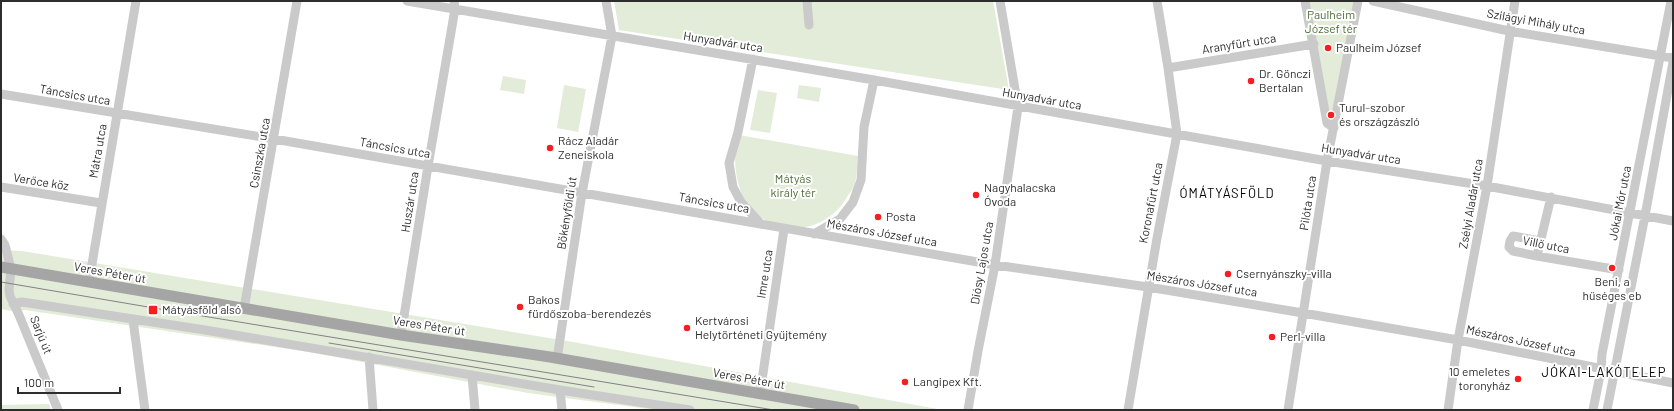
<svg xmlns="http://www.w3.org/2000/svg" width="1674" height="411" viewBox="0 0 1674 411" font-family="Barlow,sans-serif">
	<rect width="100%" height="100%" fill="#fff"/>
	<path fill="#e2ecd8" d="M614,1H993L1009,90L619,30Z
		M1306,1H1357L1335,111L1326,110Z
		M503,76L526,80L524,94L500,90Z
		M564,85L586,89L578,132L557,128Z
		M799,85L821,88L819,102L797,98Z
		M758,90L777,93L770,133L750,130Z
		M739,135L858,156C857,165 857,175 855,183C854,189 848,194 846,199C828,226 798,235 769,222C761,218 752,213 747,206C745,203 744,198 742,195C734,174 733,156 739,135Z
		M1,250L22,251L573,342L943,410H656L528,393L309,352L25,310L12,311L1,309Z
		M49,404L51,410H1V405Z"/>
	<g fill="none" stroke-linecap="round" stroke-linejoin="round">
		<path stroke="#cacaca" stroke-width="9" d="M407,1L874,80L1327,161L1487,186L1673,221
			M807,1L809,25
			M1305,1L1327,123L1334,128
			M1373,1L1509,31L1673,58
			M753,59L738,132L729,163L733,187L741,202L760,223
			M1168,68L1314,44
			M1,94L274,139L995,265L1148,287L1303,313L1458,340L1673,383
			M1,187L101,203
			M814,234L840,219L853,202L861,180L864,127L874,80
			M1,239L5,245L11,269L9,290L10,296L19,315L58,410
			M1540,241L1513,236L1510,241L1509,247L1513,251L1537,256L1619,270
			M1537,256L1551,197
			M89,282L136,1
			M13,304L22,302L205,330L560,390L690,410
			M244,309L297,1
			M133,320L145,410
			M401,335L428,166L455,9L454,1
			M369,357L373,410
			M557,359L582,193L612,36L606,1
			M472,375L475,410
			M560,390L562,410
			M760,394L784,229
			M968,410L978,351L995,265L1018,107L1000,1
			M1128,410L1157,238L1177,134L1168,68L1157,1
			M1288,410L1327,161L1358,1
			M1448,410L1458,340L1487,186L1515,1
			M1593,410L1601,370L1602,354L1671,1
			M1607,410L1645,216L1673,62"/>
		<path stroke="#a5a5a5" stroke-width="11" d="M1,267L401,335L550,357L854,410"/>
		<path stroke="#828282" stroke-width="1" d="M1,282L154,308L774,410
			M329,343L594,387"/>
	</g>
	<g fill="#f41e23" stroke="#fff" stroke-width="1.5">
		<circle cx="1328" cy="48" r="4"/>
		<circle cx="1251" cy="81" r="4"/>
		<circle cx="1331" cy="115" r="4"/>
		<circle cx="550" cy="148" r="4"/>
		<circle cx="976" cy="195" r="4"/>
		<circle cx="878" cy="217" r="4"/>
		<circle cx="1612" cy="268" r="4"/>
		<circle cx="1228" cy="274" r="4"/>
		<circle cx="520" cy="307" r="4"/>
		<rect x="148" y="305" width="10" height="10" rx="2"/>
		<circle cx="687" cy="328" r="4"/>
		<circle cx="1272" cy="337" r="4"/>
		<circle cx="1518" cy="379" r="4"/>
		<circle cx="905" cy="382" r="4"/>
	</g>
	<g text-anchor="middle" stroke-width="4" stroke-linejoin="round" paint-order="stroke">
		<g font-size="12" fill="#4d6c37" stroke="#fff">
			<text x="1331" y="19">Paulheim<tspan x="1331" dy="14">József tér</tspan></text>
			<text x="793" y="183">Mátyás<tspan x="793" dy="14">király tér</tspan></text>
		</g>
		<g font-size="12" fill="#2d2d2d" stroke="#fff">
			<text transform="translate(1536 22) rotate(10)" y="4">Szilágyi Mihály utca</text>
			<text transform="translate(723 42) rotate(9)" y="4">Hunyadvár utca</text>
			<text transform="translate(1239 44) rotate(-9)" y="4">Aranyfürt utca</text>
			<text transform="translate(75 95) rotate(10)" y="4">Táncsics utca</text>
			<text transform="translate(1042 99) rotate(10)" y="4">Hunyadvár utca</text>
			<text transform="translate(395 148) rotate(10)" y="4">Táncsics utca</text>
			<text transform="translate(98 151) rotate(-80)" y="4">Mátra utca</text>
			<text transform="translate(260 153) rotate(-80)" y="4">Csinszka utca</text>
			<text transform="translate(1361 154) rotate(9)" y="4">Hunyadvár utca</text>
			<text transform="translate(41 182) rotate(9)" y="4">Verőce köz</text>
			<text transform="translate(410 202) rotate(-81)" y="4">Huszár utca</text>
			<text transform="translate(714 203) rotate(10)" y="4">Táncsics utca</text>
			<text transform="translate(1151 203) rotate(-79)" y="4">Koronafürt utca</text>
			<text transform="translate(1308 203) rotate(-81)" y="4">Pilóta utca</text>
			<text transform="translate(1620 203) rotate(-79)" y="4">Jókai Mór utca</text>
			<text transform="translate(1471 204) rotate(-80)" y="4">Zsélyi Aladár utca</text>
			<text transform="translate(567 213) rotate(-81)" y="4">Bökényföldi út</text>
			<text transform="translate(882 233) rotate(10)" y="4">Mészáros József utca</text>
			<text transform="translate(1546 245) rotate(11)" y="4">Villő utca</text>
			<text transform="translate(982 263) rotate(-80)" y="4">Diósy Lajos utca</text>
			<text transform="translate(110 273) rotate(10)" y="4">Veres Péter út</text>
			<text transform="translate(765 274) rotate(-81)" y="4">Imre utca</text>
			<text transform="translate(1202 284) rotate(9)" y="4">Mészáros József utca</text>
			<text transform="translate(429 326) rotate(9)" y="4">Veres Péter út</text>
			<text transform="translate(41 335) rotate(68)" y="4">Sarjú út</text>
			<text transform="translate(1521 341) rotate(12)" y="4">Mészáros József utca</text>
			<text transform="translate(749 379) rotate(10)" y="4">Veres Péter út</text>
		</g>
		<g font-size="12" fill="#2d2d2d" stroke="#fff" text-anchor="start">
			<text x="1336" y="52">Paulheim József</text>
			<text x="1259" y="78">Dr. Gönczi<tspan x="1259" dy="14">Bertalan</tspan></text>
			<text x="1339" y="112">Turul-szobor<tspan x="1339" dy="14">és országzászló</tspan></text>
			<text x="558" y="145">Rácz Aladár<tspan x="558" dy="14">Zeneiskola</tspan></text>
			<text x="984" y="192">Nagyhalacska<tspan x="984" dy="14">Óvoda</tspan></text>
			<text x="886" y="221">Posta</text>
			<text x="1236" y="278">Csernyánszky-villa</text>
			<text x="1612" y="286" text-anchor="middle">Beni, a<tspan x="1612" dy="14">hűséges eb</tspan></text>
			<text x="528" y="304">Bakos<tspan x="528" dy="14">fürdőszoba-berendezés</tspan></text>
			<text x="162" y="314">Mátyásföld alsó</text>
			<text x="695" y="325">Kertvárosi<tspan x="695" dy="14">Helytörténeti Gyűjtemény</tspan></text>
			<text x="1280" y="341">Perl-villa</text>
			<text x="1510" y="376" text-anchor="end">10 emeletes<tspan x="1510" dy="14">toronyház</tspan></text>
			<text x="913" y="386">Langipex Kft.</text>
		</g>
		<g font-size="13" letter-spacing="1" fill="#000" stroke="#fff">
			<text x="1227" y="198">ÓMÁTYÁSFÖLD</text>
			<text x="1604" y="377">JÓKAI-LAKÓTELEP</text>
		</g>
	</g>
	<rect width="1674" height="411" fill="none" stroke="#2d2d2d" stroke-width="4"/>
	<path d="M18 387v6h102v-6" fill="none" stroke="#2d2d2d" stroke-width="2"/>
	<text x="24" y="387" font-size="12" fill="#2d2d2d" stroke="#ffffff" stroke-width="3" paint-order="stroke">100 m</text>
</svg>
